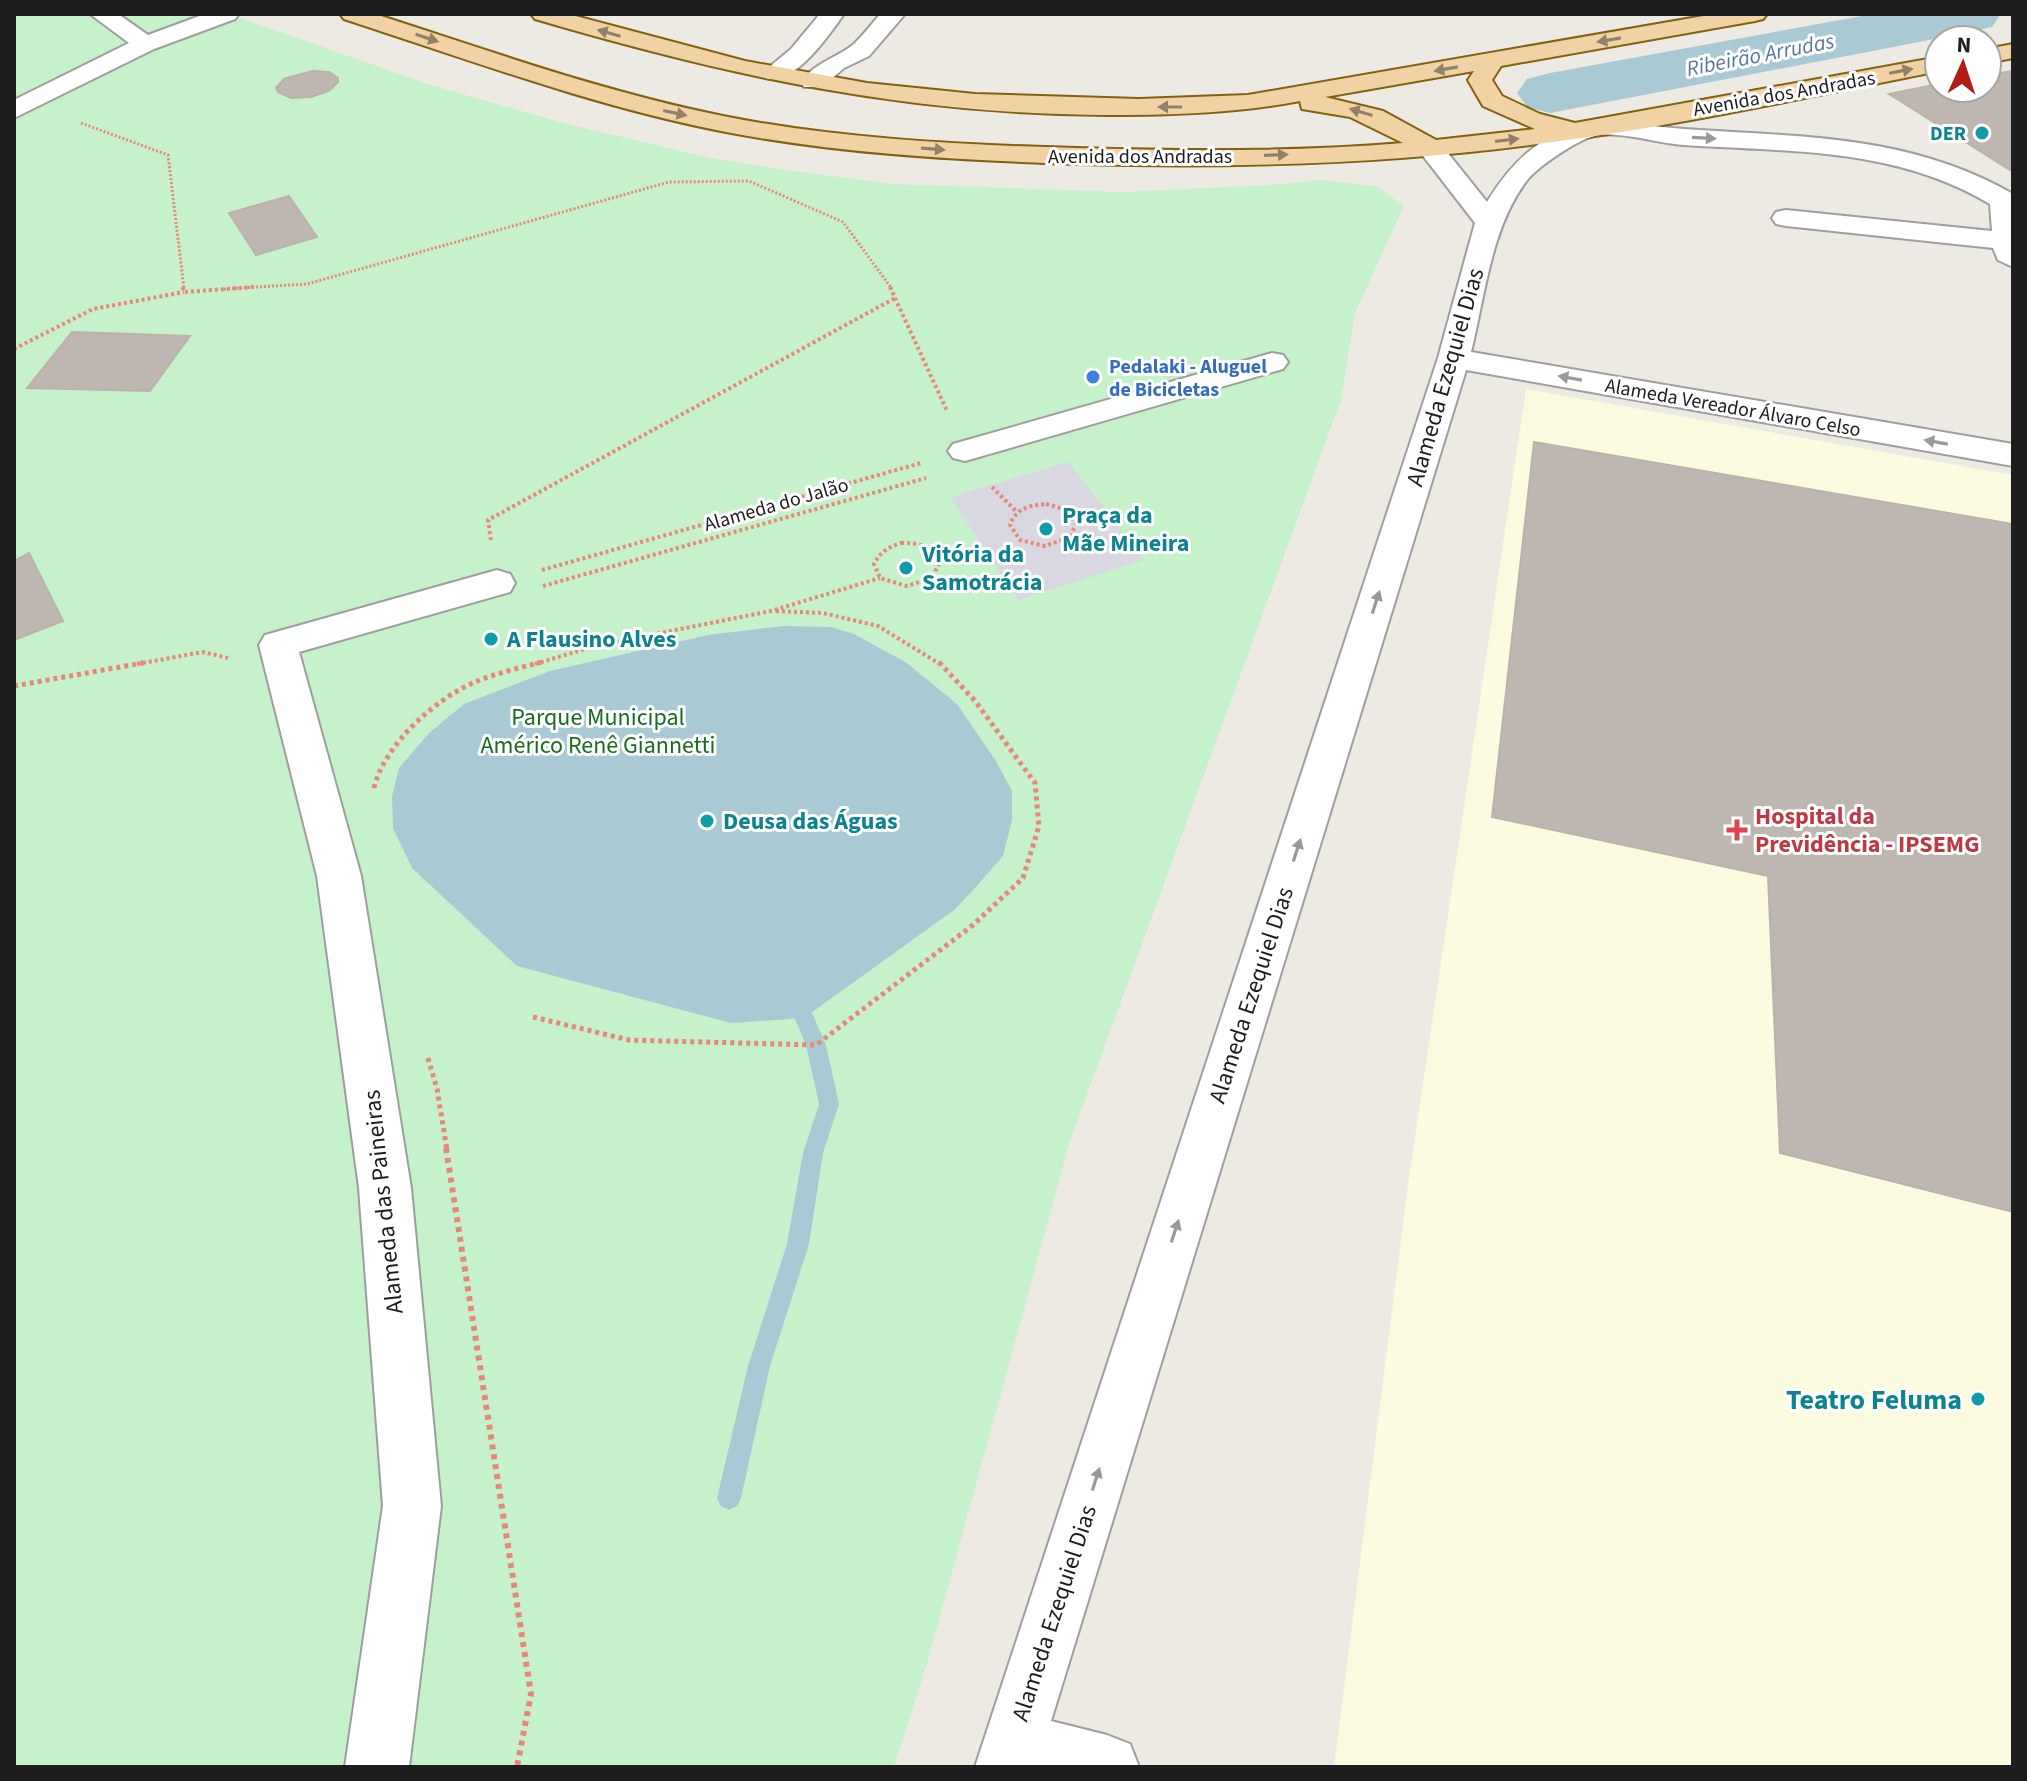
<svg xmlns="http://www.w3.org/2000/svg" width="2027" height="1781" viewBox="0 0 2027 1781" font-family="'Source Sans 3',sans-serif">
	<rect width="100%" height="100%" fill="#edeae4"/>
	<path fill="#fafbdf" d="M1526,389L2013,475V1767H1334L1408,1185Z"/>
	<path fill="#c5f2ca" d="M14,14H229L428,84L563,123L711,158L793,171L894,184L1121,192L1271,185L1321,180L1376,186L1404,206L1355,313L1341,400L1070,1141L928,1660L894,1767H14Z"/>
	<path fill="#d9d8e2" d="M1069,462L1144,560L1018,600L950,497Z"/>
	<path fill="#a9cad5" d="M783,626L831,627L854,634L907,663L957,704L996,761L1012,791V820L1003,856L977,886L954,910L804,1018L731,1023L517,966L412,868L393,828L392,796L399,768L429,733L464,704L550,671L708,635Z"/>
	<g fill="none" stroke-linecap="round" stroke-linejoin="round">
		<path fill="#a9cad5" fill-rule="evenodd" d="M795,988L802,990L826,1045L839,1104L823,1153L809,1244L770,1366L741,1498L737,1506L729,1510L721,1506L717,1498L748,1366L787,1244L803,1153L819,1104L806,1045L785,996L788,990Z"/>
		<path fill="#a9cad5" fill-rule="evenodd" d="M1873,14H2001L1992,27L1971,32L1550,113L1527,107L1517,93L1527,79L1550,73Z"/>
	</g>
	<path fill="#bdb6b1" stroke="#bdb2a8" stroke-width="2" d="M312,71L329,72L338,78V82L329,91L311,97L291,98L278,92L276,88L284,79Z
		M2013,71V172L1889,94L1939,84V88H1987V75Z
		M289,196L317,237L256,255L229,213Z
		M72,332L190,336L150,391L27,388Z
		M1534,442L2013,524V1212L1780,1153L1768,876L1492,817Z
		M29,553L63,621L14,640V561Z"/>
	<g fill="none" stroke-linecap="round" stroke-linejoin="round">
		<g stroke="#9e9e9e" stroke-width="4">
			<path id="minor" d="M90,14H118L148,35L205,14H239L235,19L154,49L14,118V100L129,43Z
				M820,14H844C828,36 795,86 765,78L762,73L791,49Z
				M880,14H905L869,56L844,68L822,87H804L801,82C815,62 837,58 854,44C863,35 872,24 880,14Z
				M1598,119C1627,122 1655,127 1684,129C1800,137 1909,134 2013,194V267L1998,260L1993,248L1786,226L1776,224L1772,218L1776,212L1786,210L1992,231L1990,204C1894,147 1791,152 1683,145C1658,143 1623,132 1599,135C1581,137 1540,165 1528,179C1491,226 1485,296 1471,352L2013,444V466L1466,370L1051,1721L1107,1735L1130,1744L1139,1767H975L1438,358L1475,223L1417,148L1421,142H1439L1487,202C1516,155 1545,132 1598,119Z
				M1272,353L1283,355L1288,362L1283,369L965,461L953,458L948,451L953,444Z
				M497,570L510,574L515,583L510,592L299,652L361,876L411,1188L441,1506L409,1767H345L383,1506L359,1188L317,876L259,645L265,635Z"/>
		</g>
		<g stroke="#846111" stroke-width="4">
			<path id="major" d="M340,14H375C490,51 604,92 723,116C839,139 959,145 1077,148C1186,151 1295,152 1403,143L1350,117L1302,109L1300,101C1236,113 1172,115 1107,115C903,114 729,76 535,19L531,14H568L745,61L867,83L975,94L1139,99L1248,95L1715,14H1767L1763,19L1755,21L1501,66L1492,80L1502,96L1540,114L1575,123L1939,57V71C1803,98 1668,128 1530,145C1379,165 1227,168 1075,164C958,160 841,154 726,132C596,107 470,60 344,19ZM1474,71L1468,80L1483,106L1535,129L1436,140L1383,111L1325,97Z
				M2013,44V58L1987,63V49Z"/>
		</g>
		<path stroke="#e98779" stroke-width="3" stroke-dasharray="2 2" stroke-linecap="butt" d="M81,123L168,155L184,289
			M224,289L307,284L669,182L749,181L843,222L892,289"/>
		<path stroke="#e98779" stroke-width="4" stroke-dasharray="3 3" stroke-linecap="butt" d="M183,287L184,292L255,287
			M890,287L947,411
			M14,349L93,309L184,292
			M992,487L1017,512
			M1046,504C1060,507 1069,511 1076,524L1070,537L1045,546L1020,540L1010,525C1016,508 1030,505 1046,504Z
			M491,540L488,520L897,297
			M901,543C918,543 931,545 940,561L932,578L907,586L880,578L874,564C880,552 889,547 901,543Z
			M542,570L921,463
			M543,586L926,478
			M776,611L823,613L878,626L940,664
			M137,664L203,652L228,658
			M535,664L595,646L771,611L880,578"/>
		<path stroke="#e98779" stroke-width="5" stroke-dasharray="4 4" stroke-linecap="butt" d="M14,686L148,662
			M374,788C384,745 435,699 475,682C496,673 520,668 542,662
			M533,1017L629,1040L816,1045L973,925L1023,878L1039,826L1035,783L976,702L939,662
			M428,1058L437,1089L447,1150"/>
		<path stroke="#e98779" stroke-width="6" stroke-dasharray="5 5" stroke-linecap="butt" d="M446,1148L531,1694L517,1767"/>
		<use href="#minor" fill="#fff" fill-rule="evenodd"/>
		<use href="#major" fill="#f0d2a5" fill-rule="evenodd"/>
	</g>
	<defs><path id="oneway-solid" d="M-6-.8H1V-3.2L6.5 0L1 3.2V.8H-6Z" transform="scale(2)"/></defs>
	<g fill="#918168">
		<use href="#oneway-solid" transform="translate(609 33) rotate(-164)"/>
		<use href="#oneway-solid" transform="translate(427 38) rotate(18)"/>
		<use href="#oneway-solid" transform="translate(1609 40) rotate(170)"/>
		<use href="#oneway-solid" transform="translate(1446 69) rotate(170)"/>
		<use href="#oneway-solid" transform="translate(1901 71) rotate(-11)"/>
		<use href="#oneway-solid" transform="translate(1170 107) rotate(180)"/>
		<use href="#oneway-solid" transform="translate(1361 112) rotate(-163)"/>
		<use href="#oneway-solid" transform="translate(675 113) rotate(12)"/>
		<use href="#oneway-solid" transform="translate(1507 140) rotate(-7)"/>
		<use href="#oneway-solid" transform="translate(933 149) rotate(4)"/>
		<use href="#oneway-solid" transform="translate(1276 155) rotate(-2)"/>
	</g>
	<g fill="#999">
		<use href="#oneway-solid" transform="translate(1704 138) rotate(3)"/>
		<use href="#oneway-solid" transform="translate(1570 378) rotate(-170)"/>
		<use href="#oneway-solid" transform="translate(1936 442) rotate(-170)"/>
		<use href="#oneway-solid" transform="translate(1376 602) rotate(-72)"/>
		<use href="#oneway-solid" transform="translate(1297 850) rotate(-72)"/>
		<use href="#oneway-solid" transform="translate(1175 1231) rotate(-72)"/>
		<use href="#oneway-solid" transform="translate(1096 1479) rotate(-72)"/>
	</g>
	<g fill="#0f9aa8" stroke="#fff" stroke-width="3">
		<circle cx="1982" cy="133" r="8"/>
		<circle cx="1046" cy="529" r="8"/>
		<circle cx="906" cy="568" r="8"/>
		<circle cx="491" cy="639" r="8"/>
		<circle cx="707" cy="821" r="8"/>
		<circle cx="1978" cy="1399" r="8"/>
	</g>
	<circle fill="#3f7fe0" stroke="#fff" stroke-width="3" cx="1093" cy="377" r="8"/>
	<path fill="#e0444e" stroke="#fff" stroke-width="3" d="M1733 818h8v8h8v8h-8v8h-8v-8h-8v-8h8z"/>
	<g text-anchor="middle" stroke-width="6" stroke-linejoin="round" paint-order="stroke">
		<g font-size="20" fill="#1d1d1d" stroke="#fff">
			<text transform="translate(1784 93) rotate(-10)" y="7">Avenida dos Andradas</text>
			<text x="1140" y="163">Avenida dos Andradas</text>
			<text transform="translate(1733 407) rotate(10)" y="7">Alameda Vereador Álvaro Celso</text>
			<text transform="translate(776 504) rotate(-16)" y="7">Alameda do Jalão</text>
		</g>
		<g font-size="20" font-weight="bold" fill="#0d838f" stroke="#fff" text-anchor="end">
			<text x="1966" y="140">DER</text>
		</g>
		<g font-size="20" font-weight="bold" fill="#366cbe" stroke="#fff" text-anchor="start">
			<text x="1109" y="373">Pedalaki - Aluguel<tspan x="1109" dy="23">de Bicicletas</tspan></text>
		</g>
		<g font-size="22" font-style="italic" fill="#5579a1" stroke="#fff">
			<text transform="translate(1760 54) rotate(-11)" y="8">Ribeirão Arrudas</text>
		</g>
		<g font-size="24" fill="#1d1d1d" stroke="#fff">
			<text transform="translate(1445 377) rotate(-74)" y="8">Alameda Ezequiel Dias</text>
			<text transform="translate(1251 995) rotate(-72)" y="8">Alameda Ezequiel Dias</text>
			<text transform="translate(383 1202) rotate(-96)" y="8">Alameda das Paineiras</text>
			<text transform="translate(1054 1613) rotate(-72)" y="8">Alameda Ezequiel Dias</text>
		</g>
		<g font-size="24" font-weight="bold" fill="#0d838f" stroke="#fff" text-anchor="start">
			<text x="1062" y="523">Praça da<tspan x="1062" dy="28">Mãe Mineira</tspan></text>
			<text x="922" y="562">Vitória da<tspan x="922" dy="28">Samotrácia</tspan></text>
			<text x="507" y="647">A Flausino Alves</text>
			<text x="723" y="829">Deusa das Águas</text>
		</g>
		<g font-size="24" fill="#186d21" stroke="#fff">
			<text x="598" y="725">Parque Municipal<tspan x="598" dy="28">Américo Renê Giannetti</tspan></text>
		</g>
		<g font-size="24" font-weight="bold" fill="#be3a42" stroke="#fff" text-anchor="start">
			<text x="1755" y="824">Hospital da<tspan x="1755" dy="28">Previdência - IPSEMG</tspan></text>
		</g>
		<g font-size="28" font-weight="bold" fill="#0d838f" stroke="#fff" text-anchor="end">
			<text x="1962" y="1409">Teatro Feluma</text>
		</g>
	</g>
	<rect width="2027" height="1781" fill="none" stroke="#1d1d1d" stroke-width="32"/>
	<g transform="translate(1963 64) rotate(3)"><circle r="38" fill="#ffffff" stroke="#a5a5a5" stroke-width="2"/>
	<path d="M0-6L14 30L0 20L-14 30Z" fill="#b21c17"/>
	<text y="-12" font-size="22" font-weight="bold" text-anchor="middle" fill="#1d1d1d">N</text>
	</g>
</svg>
